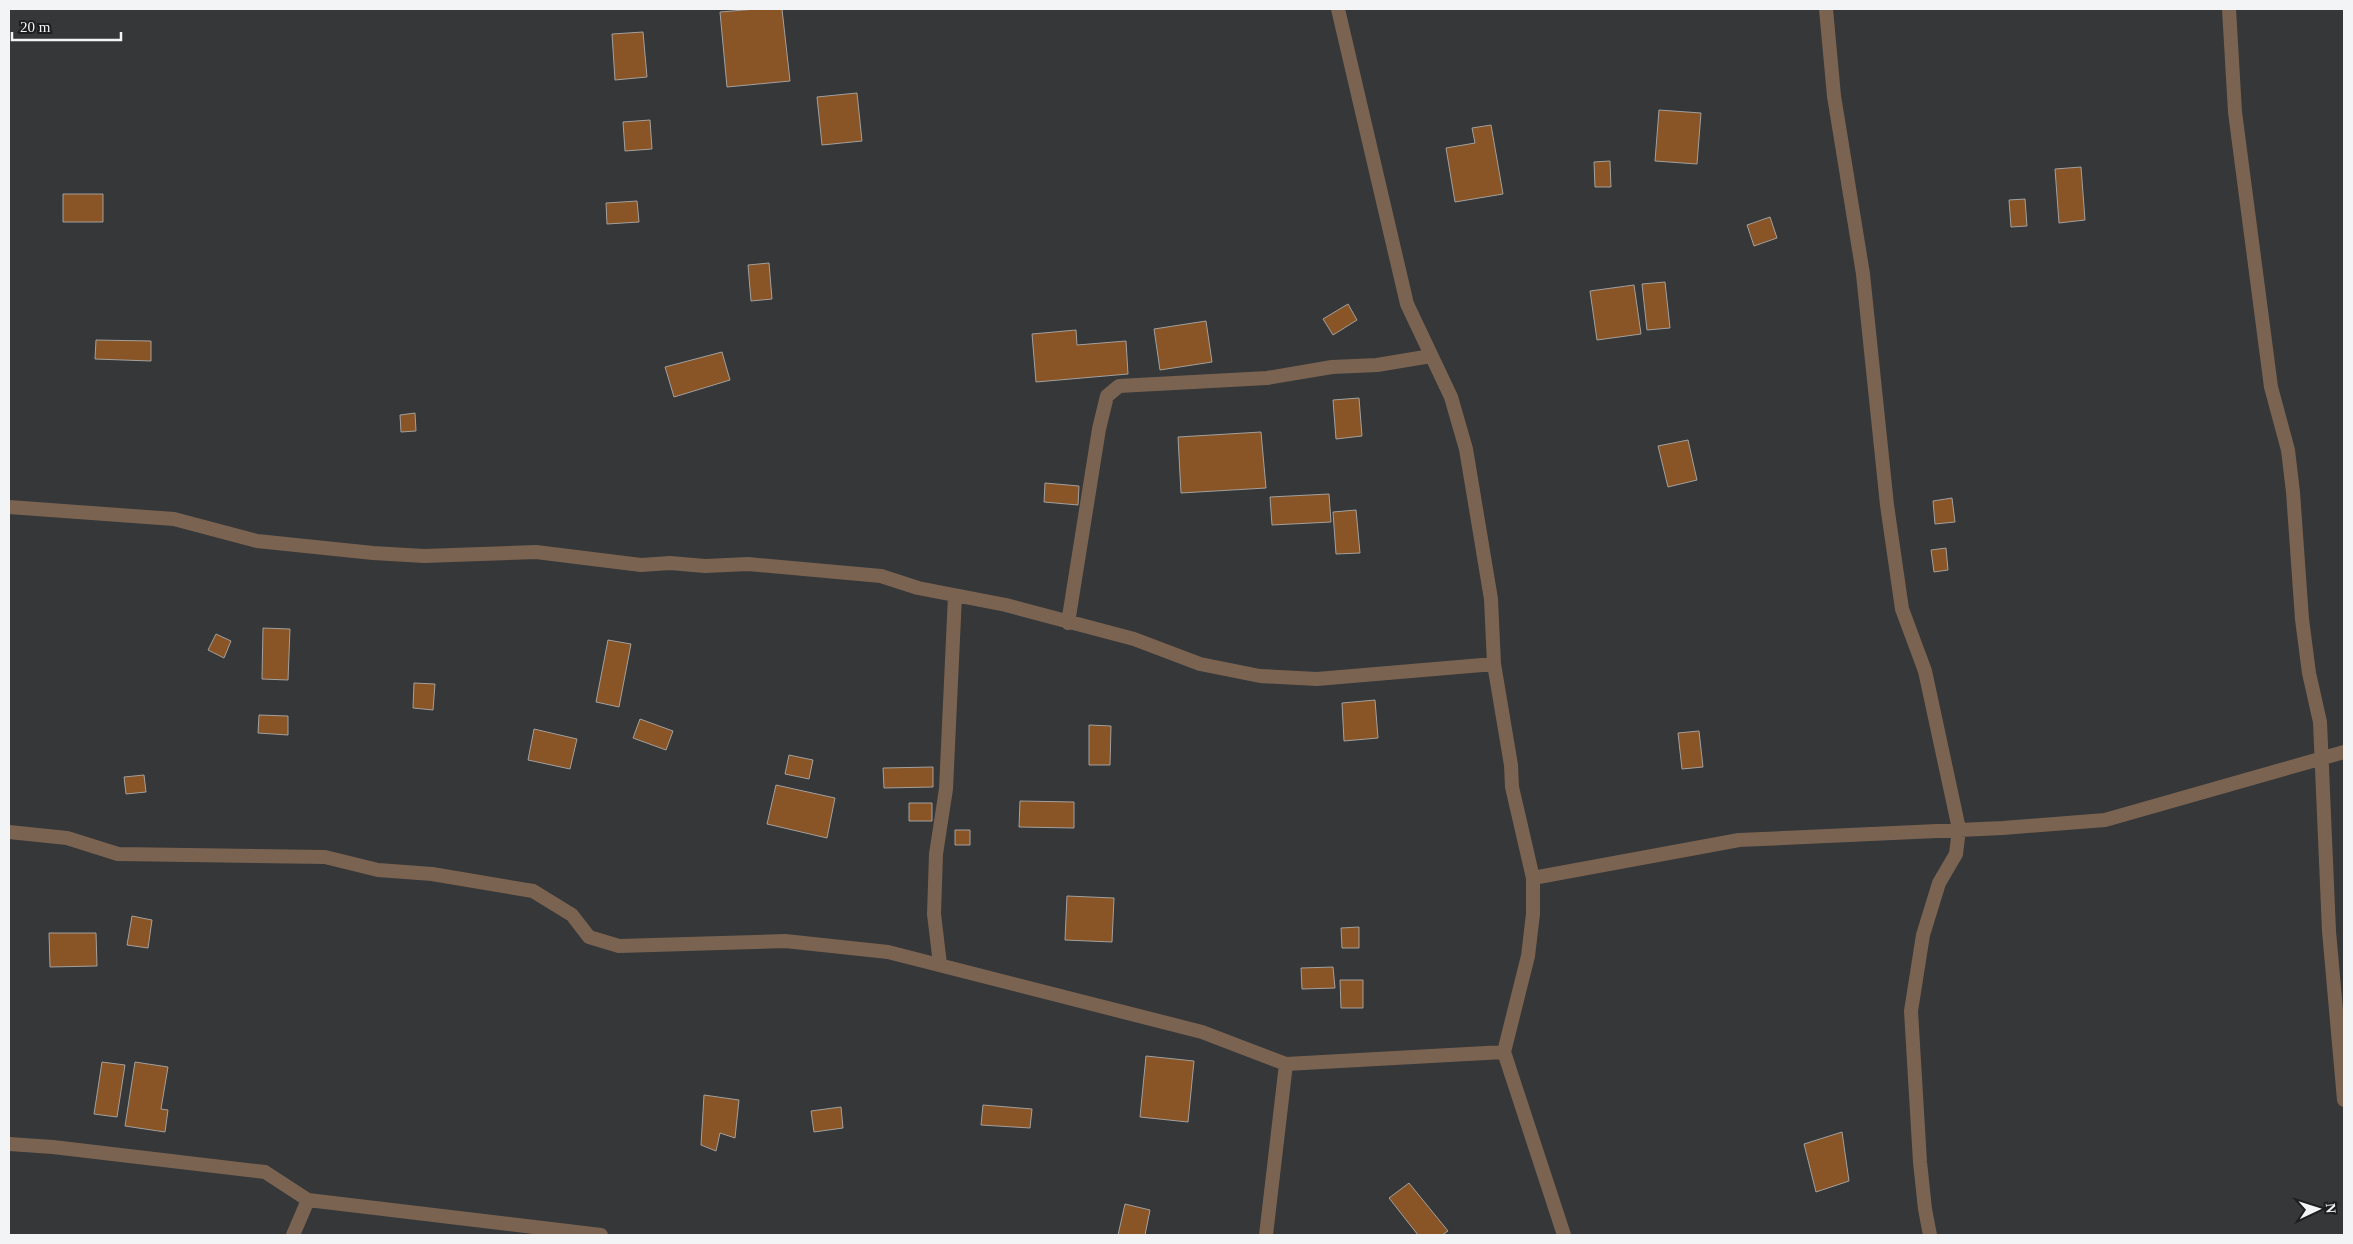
<svg xmlns="http://www.w3.org/2000/svg" width="2353" height="1244" viewBox="0 0 2353 1244" font-family="Georgia,serif">
	<rect width="100%" height="100%" fill="#353739"/>
	<path fill="#895526" stroke="#a3a09e" d="M756,9H782L790,81L727,87L720,12Z
		M643,32L647,77L615,80L612,34Z
		M857,93L862,141L822,145L817,97Z
		M1659,110L1701,113L1697,164L1655,161Z
		M650,120L652,149L625,151L623,122Z
		M1491,125L1503,194L1455,202L1446,148L1475,143L1472,128Z
		M1610,161L1611,187H1595L1594,162Z
		M2081,167L2085,220L2059,223L2055,169Z
		M63,194H103V222H63Z
		M2025,199L2027,226L2011,227L2009,200Z
		M637,201L639,222L607,224L606,203Z
		M1770,217L1777,238L1754,246L1747,225Z
		M769,263L772,299L751,301L748,265Z
		M1665,282L1670,328L1647,330L1642,284Z
		M1634,285L1641,334L1597,340L1590,291Z
		M1348,304L1357,320L1333,335L1323,319Z
		M1206,321L1212,362L1160,370L1154,329Z
		M1076,330L1077,345L1126,341L1128,374L1036,382L1032,334Z
		M96,340L151,341V361L95,359Z
		M722,352L730,380L674,397L665,367Z
		M1359,398L1362,436L1336,439L1333,400Z
		M415,413L416,431L401,432L400,415Z
		M1261,432L1266,488L1181,493L1178,437Z
		M1688,440L1697,480L1668,487L1658,446Z
		M1045,483L1079,486L1078,505L1044,502Z
		M1329,494L1331,522L1272,525L1270,497Z
		M1952,498L1955,522L1935,524L1933,501Z
		M1356,510L1360,553L1336,554L1333,512Z
		M1946,548L1948,570L1934,572L1931,550Z
		M263,628L290,629L288,680L262,679Z
		M216,634L231,641L224,658L208,650Z
		M608,640L631,644L619,707L596,702Z
		M414,683L435,684L433,710L413,708Z
		M1375,700L1378,738L1344,741L1342,703Z
		M259,715L288,716V735L258,733Z
		M640,719L673,731L666,750L633,738Z
		M1089,725L1111,726L1110,765H1089Z
		M534,729L577,739L570,769L528,760Z
		M1699,731L1703,767L1682,769L1678,733Z
		M789,755L813,760L809,779L785,774Z
		M933,767V787L884,788L883,768Z
		M144,775L146,792L126,794L124,777Z
		M776,785L835,798L827,838L767,824Z
		M1020,801L1074,802V828L1019,827Z
		M909,803H932V821H909Z
		M955,830H970V845H955Z
		M1067,896L1114,898L1112,942L1065,940Z
		M132,916L152,920L148,948L127,945Z
		M1359,927V948H1342L1341,928Z
		M49,933H96L97,966L50,967Z
		M1333,967L1335,988L1302,989L1301,968Z
		M1340,980H1363V1008H1341Z
		M1146,1056L1194,1061L1188,1122L1140,1117Z
		M102,1062L125,1065L117,1117L94,1114Z
		M135,1062L168,1067L161,1109L168,1110L165,1132L125,1126Z
		M704,1095L739,1100L735,1138L720,1133L716,1151L701,1145Z
		M983,1105L1032,1109L1030,1128L981,1125Z
		M841,1107L843,1128L814,1132L811,1111Z
		M1842,1132L1849,1181L1816,1192L1804,1144Z
		M1409,1183L1448,1231L1442,1235H1418L1389,1198Z
		M1125,1204L1150,1210L1145,1235H1118Z"/>
	<g fill="none" stroke-linecap="round" stroke-linejoin="round">
		<path stroke="#7b6351" stroke-width="14" d="M1338,9L1407,304L1451,397L1466,449L1491,599L1494,664L1511,765L1512,787L1533,878
			M1826,9L1834,96L1863,274L1887,505L1902,609L1925,671L1959,829L1956,854L1939,883L1923,935L1911,1011L1920,1162L1925,1209L1930,1235
			M2229,9L2235,112L2271,387L2288,450L2293,492L2302,619L2309,673L2320,722L2329,931L2344,1100
			M9,507L174,519L257,541L373,553L424,556L536,552L641,565L670,563L705,566L748,564L881,576L918,588L1006,605L1134,639L1200,664L1260,676L1317,679L1494,664
			M1068,623L1099,429L1107,396L1119,386L1267,378L1332,367L1377,365L1431,356
			M9,832L67,838L118,854L325,857L378,870L432,874L533,891L572,915L589,937L619,946L785,941L888,952L1202,1032L1286,1064
			M940,964L934,914L936,854L946,789L955,596
			M1504,1052L1564,1235
			M9,1144L53,1147L265,1172L308,1200
			M293,1235L308,1200L601,1235
			M1266,1235L1286,1064L1504,1052L1528,956L1533,914V878L1739,840L2003,828L2105,820L2344,752"/>
	</g>
	<rect width="2353" height="1244" fill="none" stroke="#f3f4f5" stroke-width="20"/>
	<g transform="translate(2318 1209) rotate(86)" stroke="#1e1e1f" stroke-width="4" paint-order="stroke">
	<path d="M0-4L9 19L0 12L-9 19Z" fill="#f3f4f5"/>
	<text y="-8" font-size="14" font-weight="bold" text-anchor="middle" fill="#f3f4f5">N</text>
	</g>
	<path d="M12 32v8h109v-8" fill="none" stroke="#f3f4f5" stroke-width="2.5"/>
	<text x="20" y="32" font-size="15" fill="#f3f4f5" stroke="#1e1e1f" stroke-width="4" paint-order="stroke">20 m</text>
</svg>
